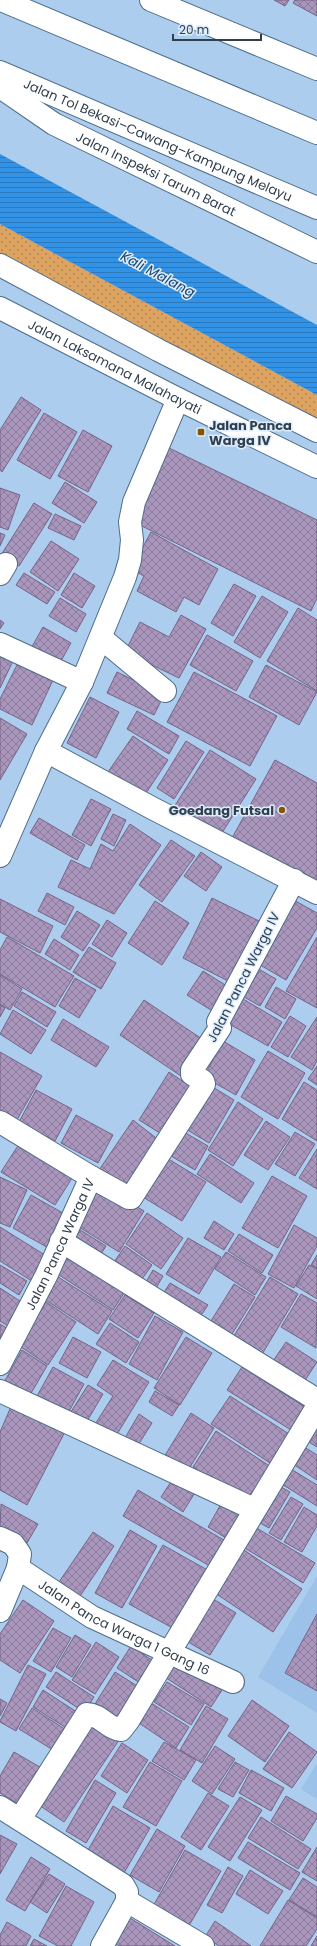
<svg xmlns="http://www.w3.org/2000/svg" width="317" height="1946" viewBox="0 0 317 1946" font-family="Poppins,sans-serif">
	<defs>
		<pattern id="grass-dots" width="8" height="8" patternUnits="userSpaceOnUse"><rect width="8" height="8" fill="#dda360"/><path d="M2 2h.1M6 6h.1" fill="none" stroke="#b48651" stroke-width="1.8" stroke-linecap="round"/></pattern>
		<pattern id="water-rules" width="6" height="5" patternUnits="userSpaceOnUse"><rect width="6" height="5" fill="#3292e5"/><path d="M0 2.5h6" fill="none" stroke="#2b79bc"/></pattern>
		<pattern id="building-cross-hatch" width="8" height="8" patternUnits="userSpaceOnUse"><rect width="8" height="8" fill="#aa96bc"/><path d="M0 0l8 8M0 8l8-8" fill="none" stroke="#8b7c9b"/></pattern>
	</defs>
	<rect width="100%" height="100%" fill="#accdee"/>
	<path fill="#9cc2e9" d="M317,1576V1713L258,1677Z
		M317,1763V1799L301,1789Z"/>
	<path fill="url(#grass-dots)" d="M0,224L317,395V436L0,265Z"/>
	<path fill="url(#water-rules)" d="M0,154L317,325V395L0,224Z"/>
	<path fill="url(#building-cross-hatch)" stroke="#766386" d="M274,0H289L285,6Z
		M295,0H317V16L293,3Z
		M21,397L41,410L2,472L0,470V430Z
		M44,413L77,432L50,479L17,460Z
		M83,430L112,446L88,492L58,476Z
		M167,447L317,520V598L311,611L136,523Z
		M65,482L97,502L84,523L52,503Z
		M0,488L20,495L8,530L0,527Z
		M34,503L52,514L19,566L1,555Z
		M55,514L81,526L74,540L48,528Z
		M151,532L218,569L199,605L184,597L176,612L137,591L144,576L131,569Z
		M0,533L5,535L0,546Z
		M51,541L79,559L58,591L30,572Z
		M24,573L55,592L47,604L16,585Z
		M74,573L95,586L82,608L61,595Z
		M234,584L256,596L233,636L211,623Z
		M262,596L288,612L260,658L234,642Z
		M60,598L86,614L76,632L49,616Z
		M298,608L317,620V691L267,661Z
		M181,615L206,629L179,678L125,652L140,622L169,637Z
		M0,620L4,623L0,629Z
		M43,627L71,643L57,668L29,652Z
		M207,635L253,661L236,691L190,665Z
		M0,655L13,661L0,688Z
		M18,663L53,680L32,725L0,709V699Z
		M266,665L317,692L299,725L249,697Z
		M117,672L164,695L154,715L107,693Z
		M194,672L277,716L250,766L167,722Z
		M90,697L119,712L96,758L67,743Z
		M137,711L179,736L169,754L127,729Z
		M0,718L27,734L0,780Z
		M133,736L168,760L144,796L108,772Z
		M186,741L204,752L174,799L157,788Z
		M210,750L256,779L220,836L174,807Z
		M275,760L317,783V884L232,838Z
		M91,799L111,809L91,846L72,835Z
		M113,814L126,820L114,846L101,839Z
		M39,818L85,845L77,860L30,833Z
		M130,824L161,845L114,914L58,887L71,860L90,869L101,844L113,851Z
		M171,840L195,856L162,902L139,885Z
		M201,852L222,867L206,891L184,876Z
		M47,893L74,907L65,925L38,911Z
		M212,898L261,922L232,983L183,958Z
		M0,899L53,926L40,953L0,932Z
		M292,899L317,913V928L286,980L255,962Z
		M155,901L189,923L162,965L128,943Z
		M77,911L100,925L83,951L61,937Z
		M107,920L127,933L112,957L92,944Z
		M7,937L74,976L55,1007L0,974V950Z
		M317,937V1008L286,991Z
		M54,939L79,955L70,970L45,954Z
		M89,947L116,963L101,989L73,972Z
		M255,967L276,979L260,1006L239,994Z
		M203,971L230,988L214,1012L187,995Z
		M0,975L22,989L10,1010L0,1004Z
		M75,978L96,990L79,1018L59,1006Z
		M276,987L296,999L285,1019L265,1007Z
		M22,992L56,1012L47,1027L14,1006Z
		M238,996L282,1022L268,1046L224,1021Z
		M144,1000L205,1041L181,1076L120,1035Z
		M0,1005L5,1008L0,1017Z
		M13,1010L46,1030L31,1054L0,1034Z
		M290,1016L306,1026L288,1057L271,1047Z
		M317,1017V1061L312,1070L291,1057Z
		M63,1019L109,1047L96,1067L51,1040Z
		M223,1041L255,1060L236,1095L204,1077Z
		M268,1051L305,1073L278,1119L241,1097Z
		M0,1052L42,1076L14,1125L0,1117Z
		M317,1066V1085L308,1079Z
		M169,1072L194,1089L163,1135L139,1120Z
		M304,1082L317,1090V1141L282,1119Z
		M206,1083L234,1100L209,1143L181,1126Z
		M36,1090L72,1109L55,1141L19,1122Z
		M238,1102L263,1119L233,1166L208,1150Z
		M76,1115L113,1135L98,1163L61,1143Z
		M133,1120L160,1141L128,1193L97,1173Z
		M266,1121L290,1137L268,1170L244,1155Z
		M177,1128L208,1146L195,1170L164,1152Z
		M295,1132L315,1144L295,1176L275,1164Z
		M21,1141L74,1175L55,1205L1,1172Z
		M317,1149V1189L299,1178Z
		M210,1154L254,1183L241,1203L197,1174Z
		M162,1155L206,1182L182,1221L138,1194Z
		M272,1176L307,1196L278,1248L242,1228Z
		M0,1177L27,1190L10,1227L0,1223Z
		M96,1182L144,1211L119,1252L71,1222Z
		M31,1195L70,1217L52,1250L13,1228Z
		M147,1213L183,1238L161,1269L126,1244Z
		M214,1221L234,1234L224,1250L204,1238Z
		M294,1225L317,1238V1246L294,1288L268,1274Z
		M0,1227L53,1260L38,1285L0,1261Z
		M77,1228L106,1246L96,1262L67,1244Z
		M239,1234L273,1255L262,1273L228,1251Z
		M188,1238L221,1257L199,1294L166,1274Z
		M125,1246L152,1265L137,1286L110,1268Z
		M67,1248L128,1287L113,1310L53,1271Z
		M226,1252L266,1277L255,1295L215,1269Z
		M317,1255V1268L311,1265Z
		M0,1265L27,1281L19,1295L0,1283Z
		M309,1265L317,1269V1299L296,1286Z
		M153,1270L163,1276L152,1295L142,1289Z
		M55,1275L112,1311L98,1334L41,1297Z
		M270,1277L298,1294L258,1361L229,1344Z
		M170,1283L208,1305L196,1323L159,1300Z
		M234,1284L255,1297L232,1334L211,1321Z
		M0,1288L23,1303L8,1326L0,1321Z
		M301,1294L317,1303L316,1348L281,1327Z
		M125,1295L154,1313L138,1338L109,1319Z
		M46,1302L76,1322L48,1365L18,1345Z
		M155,1316L183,1332L157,1380L129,1364Z
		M110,1323L139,1342L126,1363L96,1344Z
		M0,1324L8,1329L0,1341Z
		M73,1337L101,1352L87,1378L59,1363Z
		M186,1337L212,1353L180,1405L154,1388Z
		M286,1342L317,1362L300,1388L269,1367Z
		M22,1350L47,1366L27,1400L2,1386Z
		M113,1360L149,1382L114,1439L94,1426L113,1396L97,1385Z
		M53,1367L84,1384L67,1415L36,1398Z
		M242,1367L305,1407L291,1430L227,1390Z
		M88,1385L103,1394L83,1428L67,1418Z
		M155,1391L179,1405L172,1416L149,1402Z
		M230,1396L289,1434L270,1463L211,1424Z
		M13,1402L67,1428L27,1505L0,1490V1432Z
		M191,1413L214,1428L187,1472L164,1457Z
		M317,1413V1447L302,1438Z
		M139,1414L152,1423L135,1450L122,1443Z
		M216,1431L271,1467L249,1502L193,1467Z
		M298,1443L317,1455V1480L287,1460Z
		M286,1466L317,1485V1506L277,1481Z
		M174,1477L196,1491L183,1512L161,1497Z
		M274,1483L290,1492L269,1528L253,1519Z
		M138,1490L229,1543L215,1569L123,1516Z
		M291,1497L303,1504L281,1540L269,1533Z
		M1,1504L38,1524L27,1543L0,1529Z
		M221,1504L245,1518L231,1541L208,1527Z
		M304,1507L317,1515V1526L302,1552L284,1542Z
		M250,1524L315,1563L303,1583L238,1544Z
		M130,1530L157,1546L122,1608L95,1593Z
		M93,1532L114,1546L78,1599L57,1585Z
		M163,1545L211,1572L178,1631L129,1604Z
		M238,1546L302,1589L273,1632L209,1589Z
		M205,1594L236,1613L210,1655L180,1637Z
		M23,1600L54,1621L20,1673L0,1660V1634Z
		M317,1614V1691L285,1673Z
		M53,1628L71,1638L51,1672L33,1661Z
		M75,1635L91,1645L72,1677L56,1667Z
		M96,1642L119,1657L95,1694L72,1680Z
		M131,1646L156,1663L143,1685L117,1668Z
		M170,1657L222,1690L211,1707L160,1674Z
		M28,1665L46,1674L16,1731L0,1722V1721Z
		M56,1672L94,1697L84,1712L46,1687Z
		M115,1672L142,1689L117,1729L90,1712Z
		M167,1682L204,1704L191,1725L154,1702Z
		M43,1690L83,1716L73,1732L33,1707Z
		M0,1699L7,1703L0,1716Z
		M252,1700L289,1726L265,1762L228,1736Z
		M151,1703L189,1727L176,1748L139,1723Z
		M206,1706L228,1719L202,1763L180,1750Z
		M32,1708L71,1733L58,1753L19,1729Z
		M87,1719L119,1740L64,1822L33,1801Z
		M289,1732L317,1752L292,1788L263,1769Z
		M164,1742L196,1760L184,1780L152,1761Z
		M122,1743L148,1760L127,1793L101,1776Z
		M215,1746L235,1759L212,1794L192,1781Z
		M14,1752L45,1770L24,1807L0,1793V1776Z
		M150,1762L182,1781L156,1826L123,1807Z
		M235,1762L249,1770L233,1797L218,1789Z
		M251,1770L284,1788L271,1811L239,1793Z
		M95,1780L116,1793L86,1843L66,1831Z
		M208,1793L229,1806L201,1850L181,1837Z
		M286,1796L317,1814V1818L303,1841L271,1821Z
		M240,1797L262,1810L230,1861L208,1847Z
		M113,1806L150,1828L124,1873L87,1852Z
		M261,1817L311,1849L298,1869L248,1838Z
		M157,1829L185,1846L159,1892L130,1875Z
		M0,1835L17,1844L0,1874Z
		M248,1842L300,1873L290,1890L238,1858Z
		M317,1847V1881L302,1872Z
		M185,1850L221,1871L187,1929L152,1908Z
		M31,1857L50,1869L25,1911L6,1900Z
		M228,1867L243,1876L222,1913L207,1905Z
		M250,1870L283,1891L268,1914L236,1894Z
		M49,1874L65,1884L47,1913L30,1902Z
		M303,1878L317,1887V1917L289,1900Z
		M66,1886L94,1902L71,1946H58L39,1936Z
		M288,1900L317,1918V1929L306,1946H260Z
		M125,1915L175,1946H119L110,1940Z
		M215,1921L251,1946H219L205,1937Z
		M7,1922L31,1936L26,1946H0V1935Z
		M317,1936V1946H311Z
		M34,1939L47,1946H30Z"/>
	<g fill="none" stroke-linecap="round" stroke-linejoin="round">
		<g stroke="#4f6d8a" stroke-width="24">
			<g id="minor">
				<path d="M151,0L317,69"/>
				<path d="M0,574L6,564"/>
				<path d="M101,638L165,691"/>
				<path d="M0,644L82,682"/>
				<path d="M46,751L152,808L317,893"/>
				<path d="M0,856L46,751L82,682L125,577L130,560L132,540L130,522L134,502L178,399"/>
				<path d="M0,1122L91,1177"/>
				<path d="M61,1241L317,1400"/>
				<path id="s1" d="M0,1364L46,1276L91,1177L129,1198H131L204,1084L203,1081L192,1074V1070L220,1028L218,1022L294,880"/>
				<path d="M0,1391L254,1509"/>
				<path d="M0,1538L13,1544L20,1554L18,1568L0,1611"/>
				<path id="s2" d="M18,1568L92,1617L233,1682"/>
				<path d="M0,1807L123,1885L127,1892V1901L102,1946"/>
				<path d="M20,1819L87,1714C100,1714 108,1729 121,1730L128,1721L317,1407"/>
				<path d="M127,1901L203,1946"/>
			</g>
		</g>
		<g stroke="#4f6d8a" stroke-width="24">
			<g id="major">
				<path id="s3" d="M0,87L54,124L317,252"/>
				<path id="s4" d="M0,308L178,399L317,467"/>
			</g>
		</g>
		<g stroke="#4f6d8a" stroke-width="24">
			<g id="highway">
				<path d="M1,0L317,133"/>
				<path id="s5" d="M0,72L317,208"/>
				<path d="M0,265L158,350L317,431"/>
			</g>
		</g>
		<use href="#minor" stroke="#fff" stroke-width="22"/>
		<use href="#major" stroke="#fff" stroke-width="22"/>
		<use href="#highway" stroke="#fff" stroke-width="22"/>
	</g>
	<g fill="#895400" stroke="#dbecfd" stroke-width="1.5">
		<rect x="197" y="428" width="8" height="8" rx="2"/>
		<circle cx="282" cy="810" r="4"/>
	</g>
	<g text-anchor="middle" stroke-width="3" stroke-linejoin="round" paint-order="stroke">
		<g font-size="13" fill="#313e4c" stroke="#dbecfd">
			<text dy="5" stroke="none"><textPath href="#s5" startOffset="172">Jalan Tol Bekasi–Cawang–Kampung Melayu</textPath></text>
			<text dy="5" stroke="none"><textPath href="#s3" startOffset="179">Jalan Inspeksi Tarum Barat</textPath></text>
			<text dy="5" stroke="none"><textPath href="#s4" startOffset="129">Jalan Laksamana Malahayati</textPath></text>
			<text transform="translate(243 977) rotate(-63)" y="5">Jalan Panca Warga IV</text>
			<text dy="5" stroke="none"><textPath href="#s1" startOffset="134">Jalan Panca Warga IV</textPath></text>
			<text dy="5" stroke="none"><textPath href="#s2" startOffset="122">Jalan Panca Warga 1 Gang 16</textPath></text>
		</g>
		<g font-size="13" font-weight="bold" fill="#313e4c" stroke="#dbecfd" text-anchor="start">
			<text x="209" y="430">Jalan Panca<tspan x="209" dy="15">Warga IV</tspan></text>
			<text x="274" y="815" text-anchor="end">Goedang Futsal</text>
		</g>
		<g font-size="14" font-style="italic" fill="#214668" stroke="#dbecfd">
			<text transform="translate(158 274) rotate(28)" y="5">Kali Malang</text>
		</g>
	</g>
	<path d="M173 34v6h88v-6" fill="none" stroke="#313e4c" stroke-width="2"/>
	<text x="179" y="34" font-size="12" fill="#313e4c" stroke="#dbecfd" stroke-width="3" paint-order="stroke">20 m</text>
</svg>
